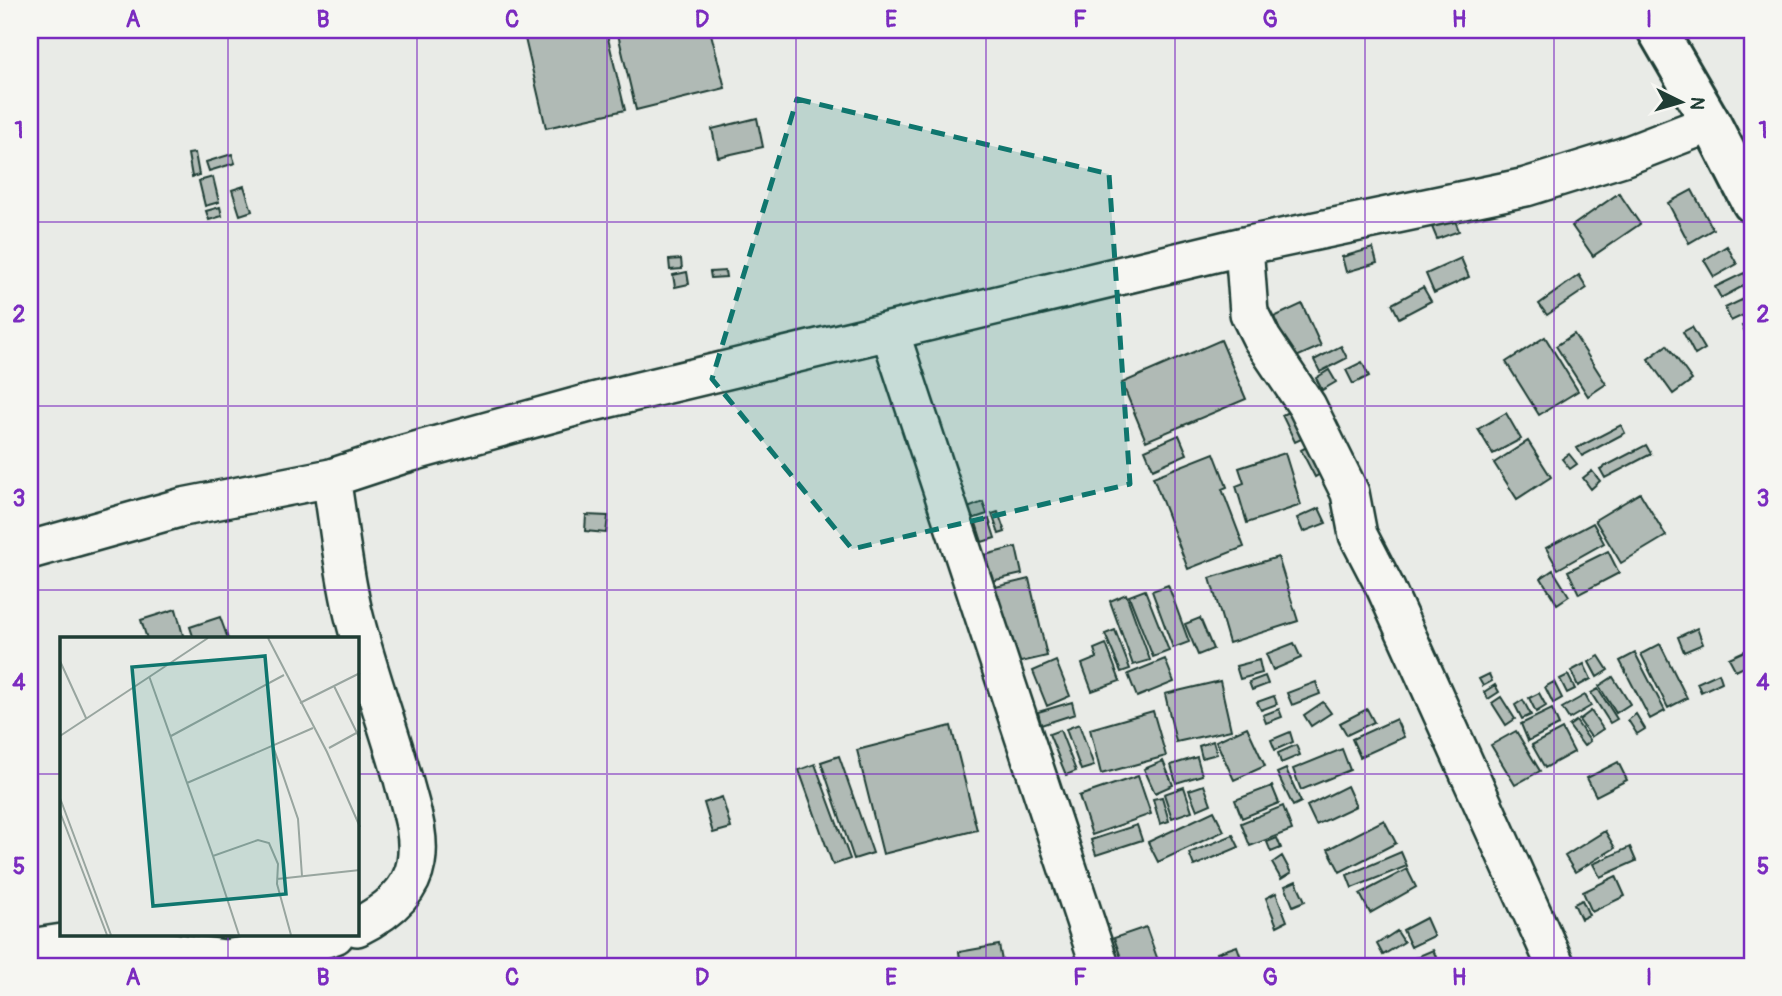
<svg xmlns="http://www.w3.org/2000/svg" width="1782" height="996" viewBox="0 0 1782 996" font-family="Pangolin,sans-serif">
	<rect width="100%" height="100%" fill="#e9ebe7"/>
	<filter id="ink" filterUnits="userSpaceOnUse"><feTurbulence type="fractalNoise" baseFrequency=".0143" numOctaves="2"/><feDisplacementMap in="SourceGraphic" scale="14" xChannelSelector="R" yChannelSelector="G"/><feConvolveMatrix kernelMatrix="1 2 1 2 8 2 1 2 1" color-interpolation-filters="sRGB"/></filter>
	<g filter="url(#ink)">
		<path fill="#b0bab5" stroke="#1f3d34" stroke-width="2" d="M523,30H606L625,110L546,128Z
			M617,30H710L725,88L636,110Z
			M757,118L763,147L718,157L712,129Z
			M195,153L199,175L192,177L188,154Z
			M232,154L235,163L209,171L206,162Z
			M213,177L219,202L205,206L199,181Z
			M244,186L252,211L240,215L232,190Z
			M1692,190L1713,229L1689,243L1668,203Z
			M1619,193L1640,224L1593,256L1572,226Z
			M220,207L222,216L209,220L206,211Z
			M1454,218L1459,231L1437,239L1432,227Z
			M1727,246L1737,264L1714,277L1704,260Z
			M1373,248L1377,263L1346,272L1342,257Z
			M1461,258L1469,277L1434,293L1426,274Z
			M681,259L682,269L670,270L669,260Z
			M725,271L726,277L711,278L710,272Z
			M687,272L689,284L675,287L673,275Z
			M1744,273L1749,283L1721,298L1715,287Z
			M1579,275L1587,288L1547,315L1539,304Z
			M1423,287L1431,301L1399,318L1392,304Z
			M1752,295V311L1731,321L1725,308Z
			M1302,304L1321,346L1292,359L1274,317Z
			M1752,321V339L1750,341L1742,326Z
			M1692,327L1705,349L1695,355L1683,332Z
			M1574,334L1606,384L1588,396L1556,346Z
			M1545,337L1578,391L1539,415L1506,362Z
			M1221,340L1246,399L1146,441L1122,383Z
			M1667,345L1692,380L1673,394L1648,359Z
			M1341,346L1347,358L1320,372L1314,360Z
			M1362,362L1369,376L1353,384L1346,370Z
			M1329,370L1336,382L1322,390L1316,378Z
			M1300,406L1312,434L1295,442L1282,415Z
			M1506,413L1521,439L1493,454L1478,429Z
			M1621,425L1625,433L1582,456L1577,448Z
			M1179,435L1187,454L1153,469L1145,450Z
			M1318,441L1332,467L1315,477L1301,450Z
			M1528,441L1551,477L1517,499L1494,463Z
			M1646,445L1651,454L1605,478L1600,469Z
			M1214,453L1227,487L1222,489L1244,547L1188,569L1153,477Z
			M1285,453L1301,505L1247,523L1236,486L1244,483L1239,468Z
			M1569,454L1577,464L1570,469L1562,459Z
			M1592,471L1600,481L1591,489L1583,478Z
			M1640,493L1666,536L1621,563L1595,520Z
			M983,502L987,514L969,520L965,509Z
			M1319,508L1326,523L1303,532L1297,518Z
			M998,512L1005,532L999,534L992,514Z
			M586,515L608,516L606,533L585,531Z
			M989,519L995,538L982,542L976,523Z
			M1593,523L1604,543L1558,569L1546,548Z
			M1016,547L1022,574L987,582L981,556Z
			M1608,551L1619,573L1579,594L1568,571Z
			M1278,557L1298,621L1229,643L1210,578Z
			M1553,570L1569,596L1557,604L1541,578Z
			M1029,579L1047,656L1004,666L987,589Z
			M1168,585L1189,642L1173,648L1152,591Z
			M1145,590L1169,651L1153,657L1129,596Z
			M1126,594L1150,660L1133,665L1110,601Z
			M176,609L184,639H147L141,620Z
			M220,617L228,639H194L190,627Z
			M1200,618L1213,649L1198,655L1185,624Z
			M1697,628L1703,644L1684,652L1678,637Z
			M1115,630L1130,669L1121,672L1105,634Z
			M1294,643L1301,658L1273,670L1266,654Z
			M1106,644L1120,681L1092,691L1082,664L1097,658L1094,649Z
			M1660,644L1687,698L1668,708L1641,654Z
			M1749,649L1752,663L1736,671L1729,658Z
			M1635,653L1665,711L1650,719L1620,661Z
			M1599,656L1608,670L1597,677L1589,662Z
			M1165,659L1174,682L1137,697L1128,674Z
			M1259,660L1262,673L1240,679L1236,666Z
			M1056,661L1070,696L1047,706L1033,671Z
			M1584,664L1591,679L1578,686L1571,671Z
			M1719,673L1722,682L1701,692L1697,683Z
			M1489,674L1492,681L1483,686L1479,679Z
			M1568,675L1575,689L1567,693L1560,679Z
			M1265,676L1268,684L1252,690L1249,682Z
			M1613,677L1630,704L1616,713L1599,686Z
			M1220,681L1231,730L1176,742L1165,694Z
			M1316,682L1320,694L1292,705L1287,693Z
			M1554,682L1562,698L1553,703L1545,687Z
			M1495,685L1499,692L1488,699L1484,692Z
			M1598,689L1617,719L1610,723L1591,693Z
			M1539,693L1546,706L1536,712L1529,698Z
			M1585,695L1591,706L1569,719L1562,708Z
			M1274,696L1277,704L1261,710L1257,702Z
			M1501,697L1515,719L1506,725L1492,703Z
			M1523,700L1531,715L1522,719L1515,705Z
			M1072,702L1075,714L1041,725L1038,712Z
			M1323,702L1331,713L1311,726L1304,715Z
			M1279,709L1282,717L1266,723L1263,715Z
			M1367,709L1374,722L1347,735L1340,723Z
			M1552,709L1559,725L1528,741L1521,724Z
			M1153,711L1166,756L1101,774L1090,729Z
			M1591,711L1603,729L1591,737L1579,720Z
			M1636,714L1645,729L1637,734L1628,720Z
			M1396,719L1404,737L1360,757L1352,739Z
			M1576,721L1590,741L1584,746L1569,726Z
			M1079,724L1094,766L1081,770L1066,729Z
			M951,726L977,830L883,854L857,750Z
			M1247,727L1265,766L1234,780L1216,741Z
			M1562,729L1574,752L1545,768L1532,745Z
			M1060,730L1076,771L1066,775L1049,734Z
			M1516,731L1540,771L1515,785L1491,745Z
			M1290,732L1293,742L1275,750L1271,740Z
			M1213,741L1217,754L1202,758L1199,746Z
			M1296,745L1300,755L1281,763L1278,753Z
			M1342,749L1350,770L1301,790L1293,769Z
			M839,756L873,853L854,859L821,762Z
			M1197,757L1202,775L1176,783L1171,765Z
			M1163,761L1173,785L1155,793L1144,769Z
			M1618,762L1627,780L1596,796L1587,778Z
			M815,764L850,859L833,865L799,770Z
			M1286,769L1301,802L1293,806L1277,773Z
			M1138,776L1151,814L1092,835L1079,796Z
			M1204,785L1211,804L1197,810L1189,790Z
			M1272,786L1279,803L1242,818L1235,800Z
			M1347,786L1356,806L1316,825L1307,806Z
			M1184,787L1192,811L1172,818L1164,794Z
			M722,797L731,828L713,833L704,803Z
			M1162,797L1169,821L1160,824L1153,799Z
			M1283,806L1292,830L1250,846L1241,823Z
			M1214,811L1224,831L1158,862L1148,842Z
			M1384,820L1396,843L1340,872L1328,849Z
			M1137,825L1142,840L1096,855L1091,840Z
			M1605,831L1615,848L1575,872L1565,856Z
			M1233,835L1239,847L1194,866L1189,853Z
			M1277,838L1281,848L1271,852L1267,842Z
			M1630,847L1636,861L1600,877L1593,864Z
			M1401,852L1407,866L1352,888L1347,875Z
			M1282,856L1291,873L1281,879L1272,863Z
			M1407,869L1416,887L1370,913L1360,894Z
			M1616,876L1625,896L1592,912L1583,892Z
			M1296,881L1305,901L1293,906L1285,886Z
			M1276,893L1287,921L1277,926L1266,898Z
			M1582,900L1589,915L1581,919L1574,904Z
			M1426,918L1434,936L1411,947L1403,930Z
			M1146,927L1160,966H1124L1114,938Z
			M1397,931L1404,942L1383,955L1377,944Z
			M999,945L1003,966H961L959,952Z
			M1237,946L1244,966H1221L1217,953Z
			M1433,950L1440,966H1407L1405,962Z
			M1214,959L1216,966H1201L1200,963Z"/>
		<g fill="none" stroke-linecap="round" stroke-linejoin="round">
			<g stroke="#1f3d34" stroke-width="42">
				<path id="minor" d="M1244,246L1249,313L1262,339L1307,406L1350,493L1358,535L1385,587L1556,966
					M890,332L1100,966
					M30,550L183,507L331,478
					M357,927C383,914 411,894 416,863C421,835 410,806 403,779C388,726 369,674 355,620C343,575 339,524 331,478L401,455L593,402L1244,246L1526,187L1623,157L1711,123
					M30,948L82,940L225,959L299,947L335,935"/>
			</g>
			<g stroke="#1f3d34" stroke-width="44">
				<path id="major" d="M1657,30L1711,123L1752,203"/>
			</g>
			<use href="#minor" stroke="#f6f6f2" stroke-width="37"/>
			<use href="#major" stroke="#f6f6f2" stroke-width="38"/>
		</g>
	</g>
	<path fill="#0f766e" fill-opacity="0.2" stroke="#0f766e" stroke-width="5" stroke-dasharray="14 9" stroke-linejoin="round" d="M797,99L1109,174L1130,484L852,549L712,379Z"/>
	<path fill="none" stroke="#7b2cbf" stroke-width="2" stroke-opacity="0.55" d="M228,30V639M417,30V966M607,30V966M796,30V966M986,30V966M1175,30V966M1365,30V966M1554,30V966M30,222H1752M30,406H1752M30,590H1752M30,774H61M357,774H1752M228,935V966"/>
	<g transform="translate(60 637)">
		<rect width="299" height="299" fill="#e9ebe7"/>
		<path fill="none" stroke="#98a59f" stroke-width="2" d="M208,1L267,115L300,190M0,24L26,81M89,39L153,219L198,203L209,206L218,227L217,247L231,298M274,49L300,102M240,66L300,36M0,99L148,1M111,99L224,38M213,109L238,182L242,239M269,111L300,94M127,146L253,91M0,161L51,298M0,175L47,298M153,219L179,298M217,242L300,233"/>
		<path fill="#0f766e" fill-opacity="0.15" stroke="#0f766e" stroke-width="3.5" d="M205,19L226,257L93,269L72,30Z"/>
		<rect width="299" height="299" fill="none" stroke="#1f3d34" stroke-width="3.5"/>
	</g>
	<rect width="1782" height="996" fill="none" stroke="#f6f6f2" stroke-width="77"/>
	<g transform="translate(1681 102) rotate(95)" stroke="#f6f6f2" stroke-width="5" paint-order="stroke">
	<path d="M0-5L12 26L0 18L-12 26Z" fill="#1f3d34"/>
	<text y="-10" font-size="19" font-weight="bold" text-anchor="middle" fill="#1f3d34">N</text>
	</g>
	<rect x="38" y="38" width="1706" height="920" fill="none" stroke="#7b2cbf" stroke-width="2.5"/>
	<g font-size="23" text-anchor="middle" font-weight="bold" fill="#7b2cbf">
		<text x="133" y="27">A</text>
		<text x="323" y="27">B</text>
		<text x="512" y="27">C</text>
		<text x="702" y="27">D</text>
		<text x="891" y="27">E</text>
		<text x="1080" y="27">F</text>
		<text x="1270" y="27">G</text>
		<text x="1459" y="27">H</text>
		<text x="1649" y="27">I</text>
		<text x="19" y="138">1</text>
		<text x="1763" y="138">1</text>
		<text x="19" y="322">2</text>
		<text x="1763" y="322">2</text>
		<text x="19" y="506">3</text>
		<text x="1763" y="506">3</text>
		<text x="19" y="690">4</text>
		<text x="1763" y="690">4</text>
		<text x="19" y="874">5</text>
		<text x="1763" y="874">5</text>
		<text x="133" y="985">A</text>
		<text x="323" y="985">B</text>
		<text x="512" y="985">C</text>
		<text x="702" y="985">D</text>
		<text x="891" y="985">E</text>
		<text x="1080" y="985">F</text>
		<text x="1270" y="985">G</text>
		<text x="1459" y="985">H</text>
		<text x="1649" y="985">I</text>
	</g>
</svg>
